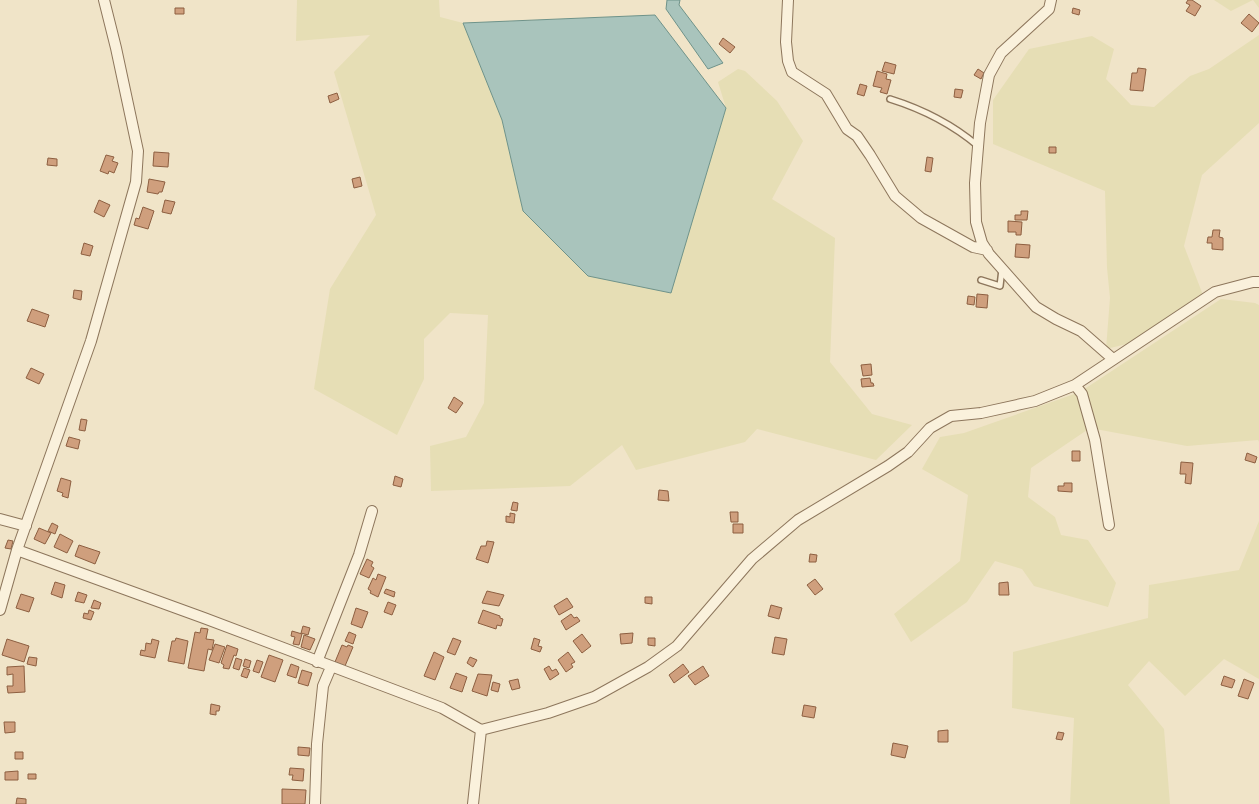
<svg xmlns="http://www.w3.org/2000/svg" width="1259" height="804" viewBox="0 0 1259 804" font-family="Georgia,serif">
	<rect width="100%" height="100%" fill="#f0e4c8"/>
	<path fill="#e6deb5" d="M297,0H439L440,17L463,23L502,120L523,211L670,293L726,108L718,82L738,69L745,71L777,101L803,141L772,199L835,238L830,362L872,414L912,425L876,460L757,429L745,442L636,470L622,445L570,486L431,491L430,446L466,437L484,403L488,315L450,313L424,339V379L397,435L314,389L330,289L376,215L334,72L370,35L296,41Z
		M1214,0H1259V8L1253,0L1231,11Z
		M1259,35V123L1202,175L1184,246L1203,295L1131,343L1106,349L1110,298L1107,268L1105,191L993,144V100L1029,49L1092,36L1114,49L1106,79L1131,105L1154,107L1190,76L1209,69Z
		M1221,299L1255,303L1259,305V442L1258,440L1187,446L1090,428L1031,468L1028,497L1055,517L1061,535L1088,540L1116,583L1108,607L1034,586L1022,569L995,561L967,602L911,642L894,614L960,561L968,495L922,469L940,437L964,433L1080,392Z
		M1259,521V679L1224,659L1185,696L1149,661L1128,685L1164,729L1170,804H1070L1074,718L1012,708L1013,652L1148,618L1149,585L1239,570Z"/>
	<path fill="#a9c4bc" stroke="#6f938a" d="M667,0H680L679,5L723,63L708,69L666,9Z
		M655,15L726,108L671,293L588,276L523,211L502,120L463,23Z"/>
	<path fill="#cf9f7d" stroke="#8d5f41" d="M1188,0H1192L1201,6L1195,16L1186,11L1190,5L1186,3Z
		M175,8H184V14H175Z
		M1073,8L1080,10L1079,15L1072,13Z
		M1249,14L1259,23L1252,32L1241,23Z
		M723,38L735,47L730,53L719,44Z
		M885,62L896,65L894,74L882,71Z
		M1138,68L1146,69L1143,91L1130,90L1132,73H1137Z
		M978,69L984,73L981,79L974,75Z
		M877,71L887,74L886,79L891,80L887,94L880,92L882,88L873,86Z
		M860,84L867,86L864,96L857,94Z
		M955,89L963,90L961,98L954,97Z
		M337,93L339,99L330,103L328,96Z
		M1049,147H1056V153H1049Z
		M154,152L169,153L168,167L153,166Z
		M106,155L114,157L112,161L118,163L114,173L109,171L108,174L100,171Z
		M927,157L933,158L931,172L925,171Z
		M48,158L57,159V166L47,165Z
		M360,177L362,186L354,188L352,179Z
		M149,179L165,182L162,192H159L158,194L147,192Z
		M99,200L110,205L104,217L94,212Z
		M165,200L175,202L171,214L162,212Z
		M143,207L154,211L148,229L134,225L136,218L139,219Z
		M1021,211H1028L1027,220H1015V215H1021Z
		M1008,221L1022,222L1021,235H1016V232H1008Z
		M1213,230H1220L1219,237L1223,238V250L1212,249V243H1207L1208,237H1212Z
		M84,243L93,246L90,256L81,254Z
		M1016,244L1030,245L1029,258L1015,257Z
		M74,290L82,291L81,300L73,298Z
		M977,294L988,295L987,308L976,307Z
		M968,296L975,297L974,305L967,304Z
		M32,309L49,315L45,327L27,321Z
		M871,364L872,375L863,376L861,365Z
		M31,368L44,374L39,384L26,378Z
		M870,378L871,383H873L874,386L862,387L861,379Z
		M454,397L463,403L456,413L448,408Z
		M81,419L87,420L85,431L79,430Z
		M69,437L80,440L78,449L66,446Z
		M1072,451H1080V461H1072Z
		M1247,453L1257,457L1255,463L1245,460Z
		M1181,462L1193,463L1191,484L1185,483L1186,474H1180Z
		M395,476L403,479L401,487L393,485Z
		M61,478L71,481L68,498L62,496L63,493L57,491Z
		M1064,483H1072V492L1058,491V486H1064Z
		M659,490L668,491L669,501L658,500Z
		M513,502L518,503L517,511L511,510Z
		M730,512H738V522H731Z
		M510,513L515,514L514,523L506,522V516L510,517Z
		M52,523L58,526L55,534L48,531Z
		M733,524H743V533H733Z
		M39,528L51,533L45,544L34,539Z
		M60,534L73,541L67,553L54,547Z
		M8,540L13,541L11,549L5,548Z
		M487,541L494,542L488,563L476,559L481,546H486Z
		M79,545L100,552L95,564L75,556Z
		M810,554L817,555L816,562H809Z
		M367,559L373,562L371,566L374,568L369,578L360,574Z
		M378,574L386,577L378,597L370,593L371,591L368,589L373,578L376,580Z
		M815,579L823,589L815,595L807,585Z
		M55,582L65,585L62,598L51,594Z
		M1008,582L1009,595H999V583Z
		M386,589L395,592L394,597L384,593Z
		M487,591L504,595L499,606L482,603Z
		M78,592L87,595L84,603L75,601Z
		M21,594L34,598L29,612L16,608Z
		M645,597H652V604L645,603Z
		M567,598L573,607L559,615L554,606Z
		M94,600L101,603L99,609L91,608Z
		M388,602L396,605L392,615L384,612Z
		M771,605L782,608L779,619L768,616Z
		M356,608L368,612L362,628L351,624Z
		M89,610L94,612L91,620L83,618L84,613L88,614Z
		M483,610L500,616V618L503,619L501,626L497,625L496,629L478,623Z
		M571,614L574,618L577,617L580,621L566,630L561,621Z
		M303,626L310,628L308,635L301,633Z
		M201,628L208,629L206,639L214,640L212,650L208,649L204,671L188,668L195,632L200,633Z
		M292,631L302,634L299,645L293,644L295,637L291,636Z
		M349,632L356,635L353,644L345,641Z
		M633,633L632,643L621,644L620,634Z
		M582,634L591,646L582,653L573,641Z
		M304,635L315,639L310,650L301,647Z
		M775,637L787,639L784,655L772,653Z
		M176,638L188,641L184,664L168,661L172,641H175Z
		M453,638L461,641L455,655L447,652Z
		M534,638L540,640L538,646L542,647L540,652L531,649Z
		M648,638H655V646L648,645Z
		M7,639L29,646L24,662L2,655Z
		M152,639L159,641L155,658L140,655L141,650L145,651L146,643L151,644Z
		M215,644L225,647L219,663L209,660Z
		M227,645L238,649L236,656L234,655L229,669L223,668L224,665L221,663Z
		M342,645L347,647L348,645L353,647L345,666L335,662Z
		M434,652L444,657L435,680L424,676Z
		M568,652L575,662L571,664L573,667L566,672L558,660Z
		M269,655L283,660L275,682L261,677Z
		M29,657L37,658L36,666L27,664Z
		M470,657L477,660L473,667L467,663Z
		M236,658L242,660L239,670L233,668Z
		M245,659L251,661L249,668L243,666Z
		M257,660L263,662L259,673L253,671Z
		M291,664L299,667L296,678L287,675Z
		M683,664L689,672L674,683L669,675Z
		M24,666L25,692L8,693L7,686H13V674L7,675V667Z
		M549,666L552,671L556,669L559,674L550,680L544,669Z
		M703,666L709,676L695,685L688,676Z
		M244,668L250,670L247,678L241,676Z
		M302,670L312,673L308,686L298,683Z
		M456,673L467,677L462,692L450,688Z
		M478,674L492,675L487,696L472,691Z
		M1224,676L1235,680L1232,688L1221,685Z
		M518,679L520,688L512,690L509,681Z
		M1244,679L1254,683L1248,699L1238,696Z
		M493,682L500,684L498,692L491,690Z
		M211,704L220,706L219,711H216V715L210,714Z
		M804,705L816,707L814,718L802,716Z
		M4,722H15V732L5,733Z
		M948,730V742H938V731Z
		M1058,732L1064,733L1062,740L1056,739Z
		M893,743L908,746L905,758L891,755Z
		M298,747L310,748L309,756L298,755Z
		M15,752H23V759H15Z
		M290,768L304,769L303,781L292,780L293,775H289Z
		M18,771V780H5V772Z
		M28,774H36V779H28Z
		M282,789L306,790L305,804H282Z
		M17,798L26,799V804H16Z"/>
	<g fill="none" stroke-linecap="round" stroke-linejoin="round">
		<g stroke="#8d765c" stroke-width="8">
			<path id="service" d="M890,99C922,109 952,124 978,146
				M981,280L1000,286L1002,269"/>
		</g>
		<g stroke="#8d765c" stroke-width="12">
			<path id="minor" d="M788,0L786,42L788,61L792,72L826,94L847,129L857,136L870,155L895,196L921,218L973,247L987,250
				M1051,0L1049,9L1001,53L989,75L980,123L975,183L976,222L982,243L989,254L1036,307L1056,319L1081,331L1113,359
				M1075,385L1082,394L1095,440L1109,525
				M0,519L26,526
				M17,550L204,618L442,708L481,730L548,713L594,697L648,667L677,646L752,559L798,520L888,466L908,452L930,428L951,416L981,413L1035,401L1075,385L1215,292L1253,282H1259
				M0,610L17,550L91,341L136,182L138,151L116,48L104,0
				M317,662L359,555L372,511
				M315,804L317,744L323,686L331,667
				M473,804L481,730"/>
		</g>
		<use href="#service" stroke="#faf1dc" stroke-width="5"/>
		<use href="#minor" stroke="#faf1dc" stroke-width="10"/>
	</g>
</svg>
